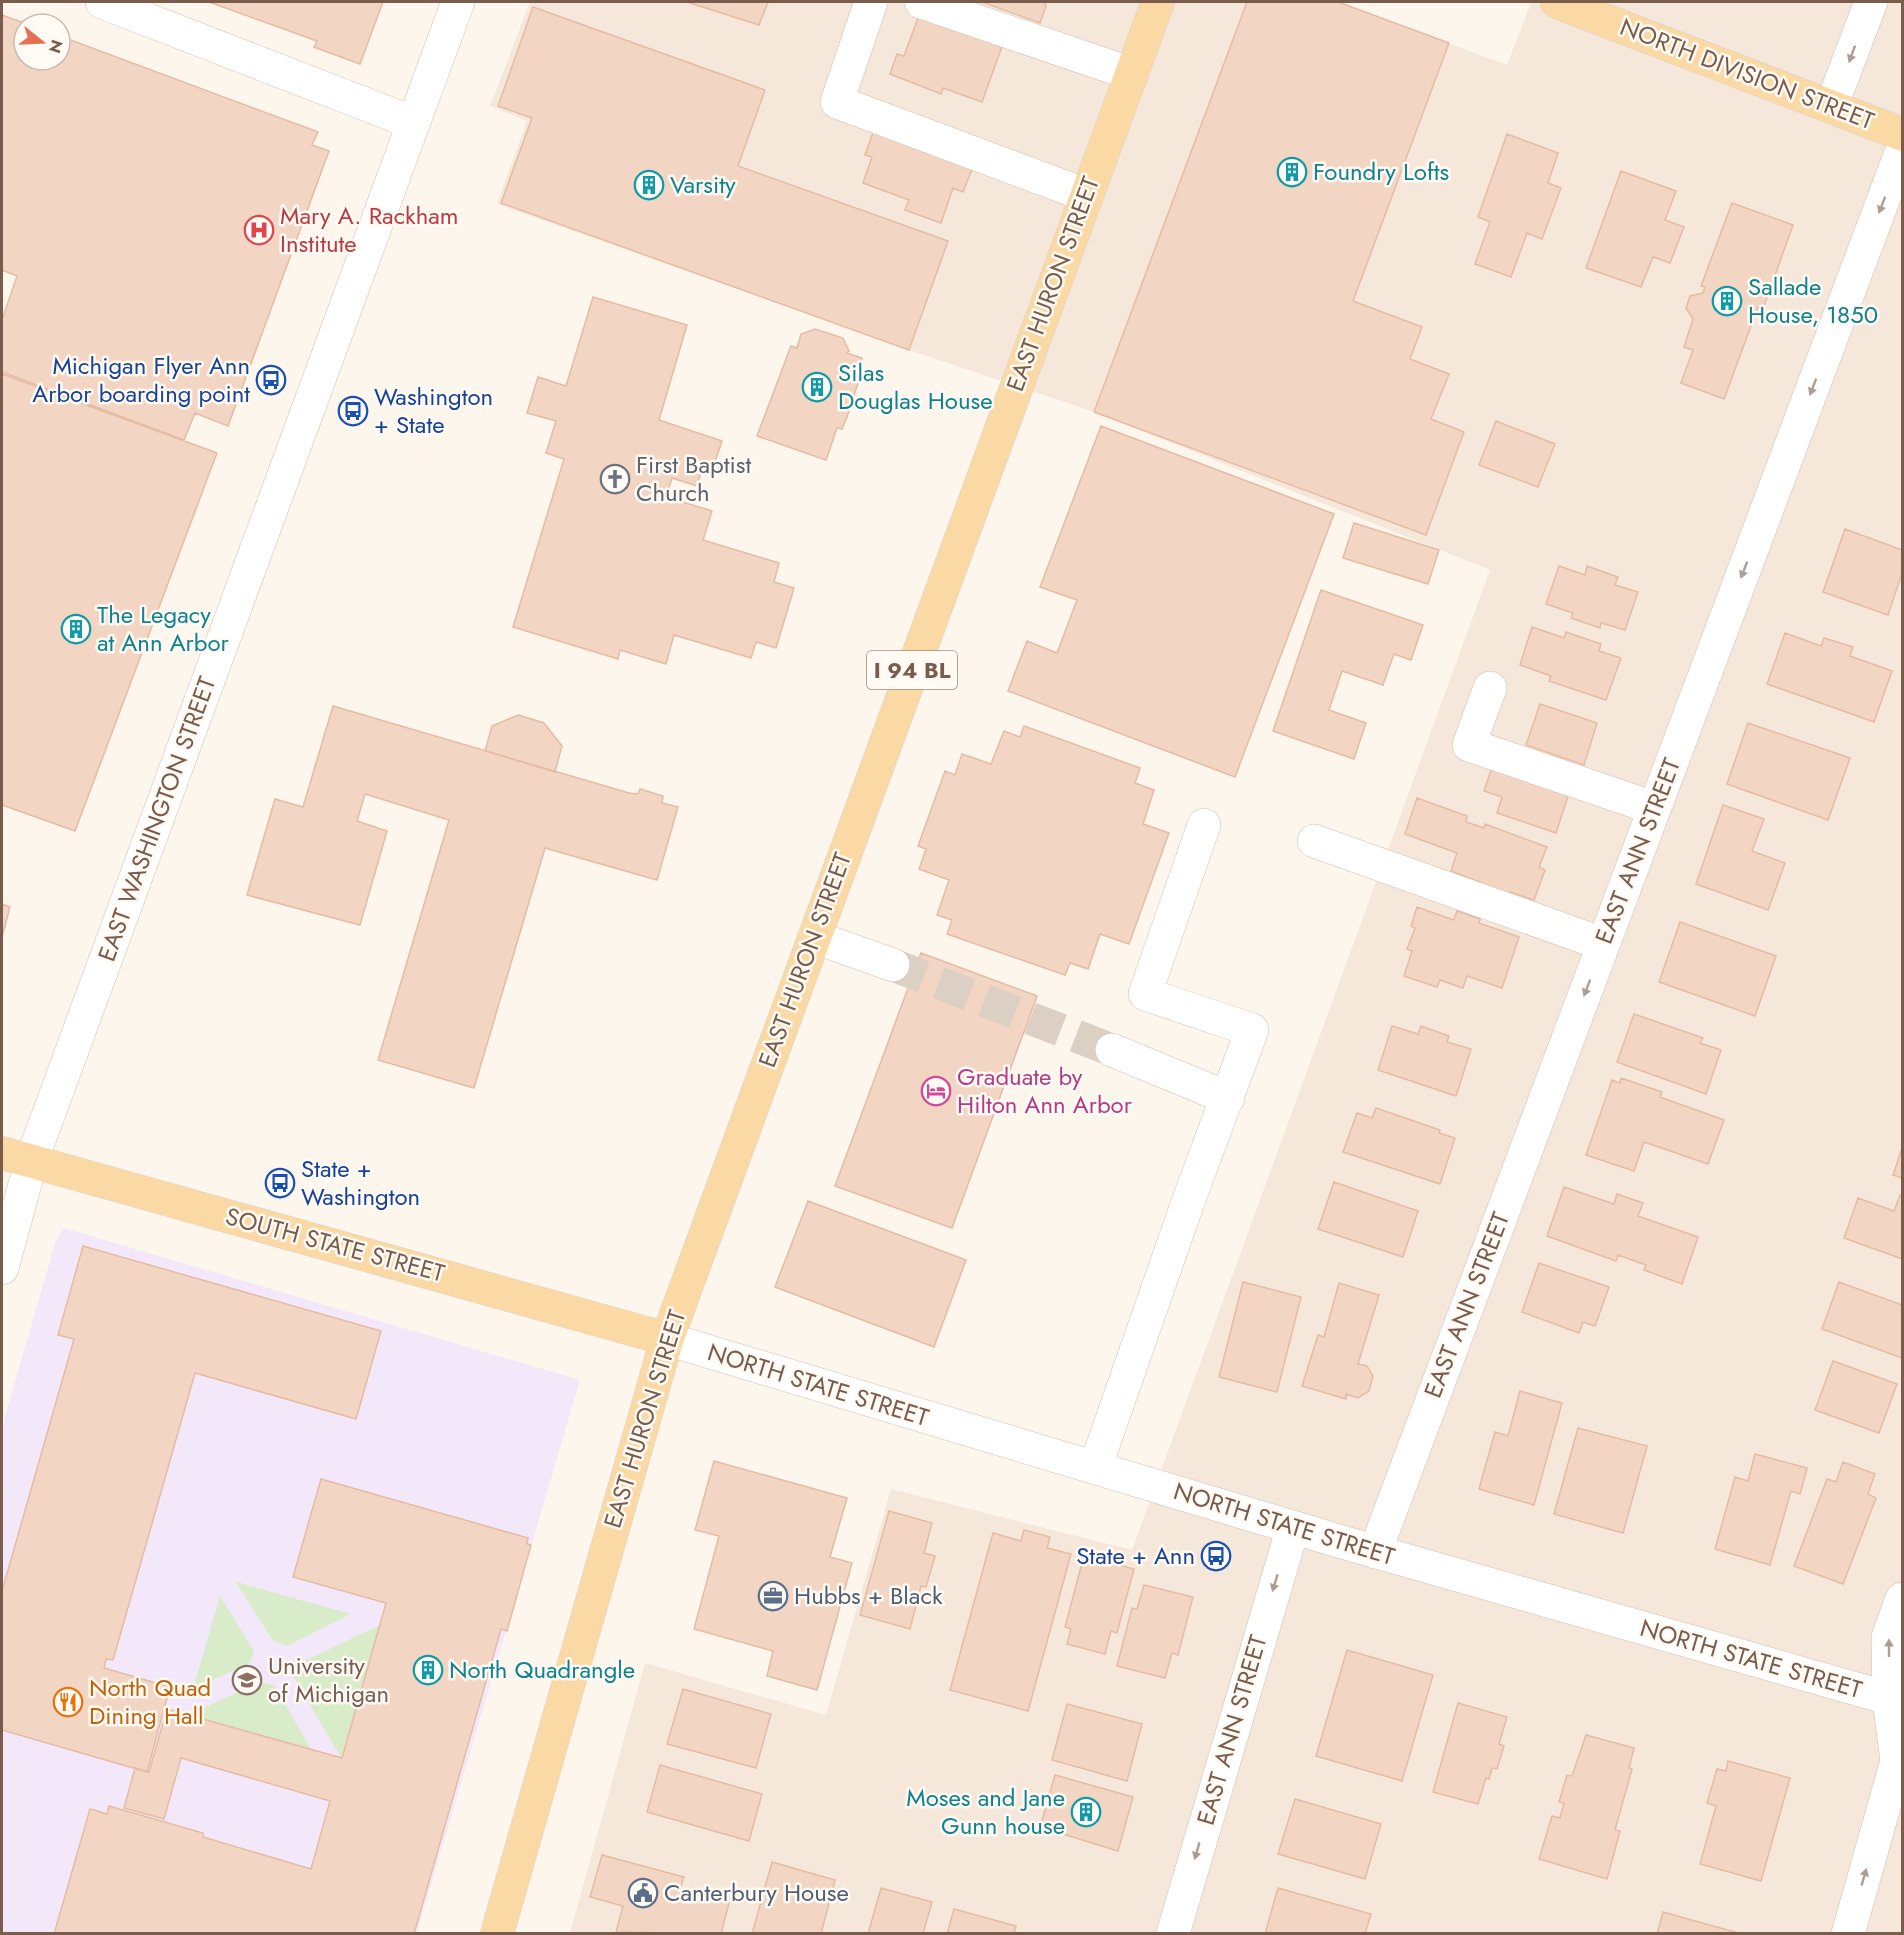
<svg xmlns="http://www.w3.org/2000/svg" width="1904" height="1935" viewBox="0 0 1904 1935" font-family="Jost,sans-serif">
	<rect width="100%" height="100%" fill="#fdf6ec"/>
	<path fill="#f5e8da" d="M530,2H1338L1507,65L1531,2H1902V1933H570L645,1663L826,1715L891,1489L1132,1550L1490,570L1094,412L909,350L497,204L527,121L490,106Z"/>
	<path fill="#f3e8fa" d="M64,1228L580,1380L417,1933H2V1427L56,1240Z"/>
	<path fill="#d8ecc9" d="M236,1582L351,1614L287,1646L273,1641Z
		M220,1596L254,1651L250,1663L193,1689Z
		M384,1623L344,1763L293,1676L296,1665Z
		M260,1682L274,1685L311,1749L188,1715Z"/>
	<path fill="#f3d5c3" stroke="#e6bba3" stroke-width="1.5" d="M209,2H383L360,64L314,47L317,41Z
		M687,2H768L759,25Z
		M982,2H1044L1046,6L1040,23Z
		M1247,2H1338L1449,43L1353,301L1422,327L1410,359L1449,374L1431,419L1464,432L1426,535L1094,412Z
		M533,7L765,90L738,166L948,241L909,350L501,203L532,118L498,106Z
		M921,10L1004,41L982,102L943,88L941,94L890,74L897,54L904,56Z
		M2,15L27,24H24V60H60V36L318,132L312,145L329,151L228,426L195,413L184,440L2,372V320L17,276L2,270Z
		M876,124L973,167L963,192L953,188L941,223L905,210L909,200L863,183L872,157L865,155Z
		M1507,134L1558,153L1548,183L1561,188L1542,239L1527,233L1511,277L1475,264L1490,222L1478,217Z
		M1621,171L1676,191L1665,220L1684,227L1670,263L1653,257L1641,287L1586,268Z
		M1732,203L1793,225L1763,309L1758,307L1724,399L1681,383L1693,350L1684,347L1693,319L1686,308L1690,296L1703,293L1705,287L1701,286Z
		M593,297L687,325L659,420L722,441L713,468L703,465L697,486L672,478L666,497L712,511L703,540L779,563L774,582L794,588L776,648L756,642L751,658L674,635L666,664L620,650L618,659L513,627L564,459L546,453L556,421L527,413L538,377L566,386Z
		M815,329L843,338L849,351L847,353L862,358L857,373L861,374L847,417L842,429L837,428L826,460L757,436L791,346L797,348L801,334Z
		M2,374L217,453L75,831L2,805Z
		M1496,421L1555,444L1538,487L1479,465Z
		M1101,426L1334,514L1235,777L1008,691L1027,641L1057,653L1077,600L1040,587Z
		M1354,523L1439,550L1428,584L1343,558Z
		M1845,529L1902,550V573L1888,615L1823,592Z
		M1559,566L1585,575L1587,566L1618,577L1615,585L1638,592L1625,630L1601,623L1600,628L1571,618L1573,613L1546,604Z
		M1321,590L1423,625L1411,660L1394,654L1383,685L1342,671L1329,710L1366,723L1354,759L1273,731Z
		M1532,627L1564,638L1566,632L1601,644L1599,651L1621,658L1606,700L1549,681L1551,676L1520,665Z
		M1785,633L1821,646L1824,638L1853,647L1850,656L1892,671L1874,722L1767,684Z
		M1540,704L1597,723L1584,765L1526,745Z
		M333,706L629,793L638,794L640,789L663,796L662,803L678,807L657,880L545,848L474,1088L378,1060L449,820L365,794L357,821L387,831L360,925L247,895L275,799L303,807Z
		M518,715L544,723L562,746L555,772L485,751L492,726Z
		M1748,723L1850,758L1828,820L1727,784Z
		M1024,726L1140,768L1135,783L1154,790L1143,824L1169,833L1129,944L1100,934L1088,969L1070,963L1065,975L947,934L952,920L937,915L949,880L919,869L926,849L918,846L945,771L955,775L962,754L991,764L1004,731L1020,737Z
		M1492,767L1569,793L1556,833L1497,813L1502,797L1484,791Z
		M1417,798L1467,816L1466,822L1484,828L1485,824L1547,847L1539,867L1545,870L1534,900L1510,892L1508,896L1481,887L1482,883L1451,871L1457,853L1405,834Z
		M1723,805L1764,819L1752,851L1785,863L1768,910L1696,884Z
		M2,904L10,907L2,937Z
		M1417,907L1454,920L1457,911L1480,919L1479,923L1519,937L1502,988L1467,976L1463,988L1440,980L1437,987L1404,976L1412,951L1407,949L1415,928L1411,926Z
		M1680,922L1776,956L1755,1016L1659,982Z
		M921,953L1037,996L952,1228L835,1186Z
		M1634,1014L1703,1038L1700,1043L1721,1050L1706,1094L1617,1062Z
		M1392,1026L1418,1034L1421,1026L1449,1036L1447,1042L1471,1049L1456,1096L1378,1070Z
		M1621,1078L1662,1092L1660,1097L1724,1120L1708,1164L1644,1142L1634,1171L1586,1155L1612,1080L1620,1083Z
		M1376,1108L1440,1130L1439,1133L1455,1138L1440,1184L1343,1152L1357,1113L1372,1118Z
		M1902,1148V1178L1893,1175Z
		M1334,1182L1418,1211L1403,1257L1318,1229Z
		M1564,1187L1614,1204L1617,1194L1643,1203L1638,1216L1698,1237L1682,1284L1644,1270L1646,1265L1618,1255L1616,1261L1547,1236Z
		M1900,1195L1902,1196V1259L1844,1238L1858,1198L1894,1211Z
		M808,1201L966,1260L934,1347L775,1287Z
		M83,1246L381,1331L356,1419L195,1373L113,1660L106,1659L104,1668L170,1687L147,1772L2,1730V1591L74,1339L58,1335Z
		M1539,1263L1609,1287L1595,1326L1583,1322L1579,1333L1522,1312Z
		M1243,1282L1301,1297L1277,1392L1219,1377Z
		M1839,1282L1902,1305V1358L1822,1329Z
		M1339,1283L1379,1295L1358,1364L1367,1366L1373,1376L1369,1391L1358,1398L1346,1394V1399L1302,1386L1318,1335L1324,1337Z
		M1833,1361L1897,1384L1879,1433L1815,1410Z
		M1520,1391L1562,1403L1534,1505L1479,1489L1495,1432L1508,1436Z
		M1578,1428L1647,1446L1623,1533L1554,1514Z
		M1755,1454L1807,1468L1800,1494L1791,1491L1770,1565L1715,1549L1735,1477L1748,1481Z
		M714,1461L847,1498L830,1557L852,1563L817,1690L767,1676L773,1651L694,1629L719,1536L695,1530Z
		M1843,1462L1875,1474L1868,1494L1876,1498L1843,1584L1794,1566L1827,1479L1836,1482Z
		M321,1479L528,1538L527,1544L531,1545L507,1631L501,1629L414,1934H54L90,1809L107,1814L109,1806L203,1833V1837L311,1869L330,1801L181,1758L164,1819L124,1808L135,1768L149,1772L167,1709L342,1758L386,1603L293,1577Z
		M889,1511L932,1523L924,1553L935,1556L926,1587L921,1586L910,1629L860,1615Z
		M1024,1530L1050,1537L1047,1548L1071,1554L1028,1711L950,1690L993,1533L1021,1541Z
		M1096,1559L1134,1569L1117,1633L1111,1631L1105,1654L1067,1644L1071,1629L1065,1627L1082,1563L1094,1566Z
		M1144,1585L1193,1597L1178,1655L1172,1653L1165,1678L1117,1666L1132,1608L1137,1609Z
		M1347,1650L1433,1675L1402,1781L1316,1756Z
		M683,1689L771,1714L756,1768L667,1744Z
		M1458,1703L1507,1717L1499,1744L1504,1746L1497,1769L1492,1768L1489,1779L1486,1778L1478,1804L1433,1792Z
		M1067,1704L1142,1724L1127,1781L1052,1760Z
		M1586,1735L1634,1748L1629,1768L1632,1769L1615,1830L1620,1831L1607,1879L1539,1859L1552,1816L1560,1818L1564,1803L1559,1802L1567,1775L1572,1776Z
		M1728,1761L1790,1778L1761,1881L1700,1864L1716,1806L1707,1803L1717,1769L1726,1771Z
		M660,1765L762,1794L749,1841L647,1812Z
		M1055,1775L1133,1797L1118,1851L1040,1827Z
		M1295,1799L1381,1824L1365,1879L1278,1854Z
		M602,1855L684,1877L680,1889L729,1903L721,1934L616,1932L623,1906L590,1897Z
		M772,1862L835,1880L821,1934H752Z
		M881,1888L932,1902L923,1934H868Z
		M1278,1888L1371,1914L1365,1934H1265Z
		M954,1909L1016,1926L1014,1934H947Z
		M1663,1912L1742,1934H1657Z"/>
	<g fill="none" stroke-linecap="round" stroke-linejoin="round">
		<path stroke="#dcd0c4" stroke-width="33" stroke-dasharray="33 16" stroke-linecap="butt" d="M893,965L1112,1050"/>
		<g stroke="#d1beb0" stroke-width="34">
			<path id="minor" d="M102,2L414,123
				M871,2L837,102L1086,195
				M921,2L1132,74
				M1831,107L1871,2
				M1490,688L1469,745L1654,808
				M1314,841L1603,944
				M814,937L893,965
				M1112,1050L1228,1098
				M2,1268L31,1162L458,2
				M667,1339L1342,1542L1902,1702
				M1095,1468L1188,1202L1252,1030L1145,994L1204,825
				M1375,1552L1902,150
				M1173,1934L1293,1527
				M1848,1934L1897,1761L1889,1699L1888,1637L1902,1599"/>
		</g>
		<g stroke="#dad1cd" stroke-width="34">
			<path id="major" d="M1557,2L1902,134
				M2,1153L667,1339
				M497,1934L667,1339L1158,2"/>
		</g>
		<use href="#minor" stroke="#fff" stroke-width="33"/>
		<use href="#major" stroke="#fbd9a5" stroke-width="33"/>
	</g>
	<defs><path id="oneway-solid" d="M-6-.8H1V-3.2L6.5 0L1 3.2V.8H-6Z" transform="scale(1.5)"/></defs>
	<g fill="#af9d94">
		<use href="#oneway-solid" transform="translate(1852 54) rotate(110)"/>
		<use href="#oneway-solid" transform="translate(1882 205) rotate(111)"/>
		<use href="#oneway-solid" transform="translate(1813 387) rotate(111)"/>
		<use href="#oneway-solid" transform="translate(1744 570) rotate(111)"/>
		<use href="#oneway-solid" transform="translate(1587 988) rotate(111)"/>
		<use href="#oneway-solid" transform="translate(1275 1583) rotate(107)"/>
		<use href="#oneway-solid" transform="translate(1889 1648) rotate(-90)"/>
		<use href="#oneway-solid" transform="translate(1197 1851) rotate(106)"/>
		<use href="#oneway-solid" transform="translate(1864 1877) rotate(-74)"/>
	</g>
	<defs>
		<g id="building-ring" transform="scale(1.5)"><circle r="9.5" fill="#fffaf3" stroke="#0f9aa8" stroke-width="1.5"/><path d="M-4-6H4V6H1V3H-1V6H-4ZM-2.5-4.3h1.7v1.8h-1.7ZM.8-4.3h1.7v1.8H.8ZM-2.5-1h1.7V.8h-1.7ZM.8-1h1.7V.8H.8Z" fill="#0f9aa8"/></g>
		<g id="hospital-ring" transform="scale(1.5)"><circle r="9.5" fill="#fffaf3" stroke="#e0444e" stroke-width="1.5"/><path d="M-5-5h3v3.5h4V-5h3V5h-3V1.5h-4V5h-3Z" fill="#e0444e"/></g>
		<g id="bus-ring" transform="scale(1.5)"><circle r="9.5" fill="#fffaf3" stroke="#1a4fb4" stroke-width="1.5"/><path d="M-5-6H5V4H4V6H2V4H-2V6H-4V4H-5ZM-3.5-4V0h7V-4ZM-3.5 1.2v1.5H-2V1.2ZM2 1.2v1.5H3.5V1.2Z" fill="#1a4fb4"/></g>
		<g id="church-ring" transform="scale(1.5)"><circle r="9.5" fill="#fffaf3" stroke="#6b7280" stroke-width="1.5"/><path d="M-1.2-6h2.4v3.5h3.3v2.4h-3.3V6h-2.4V-.1h-3.3v-2.4h3.3Z" fill="#6b7280"/></g>
		<g id="hotel-ring" transform="scale(1.5)"><circle r="9.5" fill="#fffaf3" stroke="#d1479c" stroke-width="1.5"/><path d="M-6-4.5h1.5V1H6V5H4.5V3h-9V5H-6ZM-4 0a1.8 1.8 0 1 1 3.6 0ZM.5 0V-2.5h3Q6-2.5 6 0Z" fill="#d1479c"/></g>
		<g id="office-ring" transform="scale(1.5)"><circle r="9.5" fill="#fffaf3" stroke="#5c6f8a" stroke-width="1.5"/><path d="M-6-3h4V-5.5h4V-3h4V5H-6ZM-1-4.5V-3h2v-1.5ZM-6 0V1H6V0Z" fill="#5c6f8a"/></g>
		<g id="university-ring" transform="scale(1.5)"><circle r="9.5" fill="#fffaf3" stroke="#8d6e63" stroke-width="1.5"/><path d="M0-5L7-2L0 1L-7-2ZM-4 1L0 2.5L4 1V4Q0 6-4 4Z" fill="#8d6e63"/></g>
		<g id="restaurant-ring" transform="scale(1.5)"><circle r="9.5" fill="#fffaf3" stroke="#e8710a" stroke-width="1.5"/><path d="M-5-6h1v4h1v-4h1v4h1v-4h1v5L-1.5 .5V6h-2V.5L-5-1ZM5-6V6H3V1.5H1.5Q1.5-4 5-6Z" fill="#e8710a"/></g>
		<g id="civic-ring" transform="scale(1.5)"><circle r="9.5" fill="#fffaf3" stroke="#5c6f8a" stroke-width="1.5"/><path d="M-.6-6.5H3V-4.5H.6V-3L4-1V1h2V6H-6V1h2V-1L-.6-3ZM-1.2 2.5V6h2.4V2.5Z" fill="#5c6f8a"/></g>
	</defs>
	<g fill-rule="evenodd">
		<use href="#building-ring" x="1292" y="172"/>
		<use href="#building-ring" x="649" y="185"/>
		<use href="#hospital-ring" x="259" y="230"/>
		<use href="#building-ring" x="1727" y="301"/>
		<use href="#bus-ring" x="271" y="380"/>
		<use href="#building-ring" x="817" y="387"/>
		<use href="#bus-ring" x="353" y="411"/>
		<use href="#church-ring" x="615" y="479"/>
		<use href="#building-ring" x="76" y="629"/>
		<use href="#hotel-ring" x="936" y="1091"/>
		<use href="#bus-ring" x="280" y="1183"/>
		<use href="#bus-ring" x="1216" y="1556"/>
		<use href="#office-ring" x="773" y="1596"/>
		<use href="#building-ring" x="428" y="1670"/>
		<use href="#university-ring" x="247" y="1680"/>
		<use href="#restaurant-ring" x="68" y="1702"/>
		<use href="#building-ring" x="1086" y="1812"/>
		<use href="#civic-ring" x="643" y="1893"/>
	</g>
	<g text-anchor="middle" stroke-width="5" stroke-linejoin="round" paint-order="stroke">
		<rect fill="#fffaf3" stroke="#a28b7f" stroke-width="1.5" x="867" y="651" width="90" height="38" rx="4.5"/>
		<g font-size="22" font-weight="bold" fill="#7a5c4d">
			<text x="912" y="678">I 94 BL</text>
		</g>
		<g font-size="24" fill="#7a5c4d" stroke="#fffaf3">
			<text transform="translate(1747 74) rotate(21)" y="8">NORTH DIVISION STREET</text>
			<text transform="translate(1053 284) rotate(-70)" y="8">EAST HURON STREET</text>
			<text transform="translate(157 819) rotate(-70)" y="8">EAST WASHINGTON STREET</text>
			<text transform="translate(1638 851) rotate(-69)" y="8">EAST ANN STREET</text>
			<text transform="translate(805 960) rotate(-70)" y="8">EAST HURON STREET</text>
			<text transform="translate(335 1245) rotate(15)" y="8">SOUTH STATE STREET</text>
			<text transform="translate(1467 1305) rotate(-69)" y="8">EAST ANN STREET</text>
			<text transform="translate(818 1385) rotate(17)" y="8">NORTH STATE STREET</text>
			<text transform="translate(645 1419) rotate(-73)" y="8">EAST HURON STREET</text>
			<text transform="translate(1284 1524) rotate(17)" y="8">NORTH STATE STREET</text>
			<text transform="translate(1751 1659) rotate(16)" y="8">NORTH STATE STREET</text>
			<text transform="translate(1232 1730) rotate(-74)" y="8">EAST ANN STREET</text>
		</g>
		<g font-size="24" fill="#0d838f" stroke="#fffaf3" text-anchor="start">
			<text x="1313" y="180">Foundry Lofts</text>
			<text x="670" y="193">Varsity</text>
			<text x="1748" y="295">Sallade<tspan x="1748" dy="28">House, 1850</tspan></text>
			<text x="838" y="381">Silas<tspan x="838" dy="28">Douglas House</tspan></text>
			<text x="97" y="623">The Legacy<tspan x="97" dy="28">at Ann Arbor</tspan></text>
			<text x="449" y="1678">North Quadrangle</text>
			<text x="1065" y="1806" text-anchor="end">Moses and Jane<tspan x="1065" dy="28">Gunn house</tspan></text>
		</g>
		<g font-size="24" fill="#be3a42" stroke="#fffaf3" text-anchor="start">
			<text x="280" y="224">Mary A. Rackham<tspan x="280" dy="28">Institute</tspan></text>
		</g>
		<g font-size="24" fill="#164399" stroke="#fffaf3" text-anchor="end">
			<text x="250" y="374">Michigan Flyer Ann<tspan x="250" dy="28">Arbor boarding point</tspan></text>
			<text x="374" y="405" text-anchor="start">Washington<tspan x="374" dy="28">+ State</tspan></text>
			<text x="301" y="1177" text-anchor="start">State +<tspan x="301" dy="28">Washington</tspan></text>
			<text x="1195" y="1564">State + Ann</text>
		</g>
		<g font-size="24" fill="#5b616d" stroke="#fffaf3" text-anchor="start">
			<text x="636" y="473">First Baptist<tspan x="636" dy="28">Church</tspan></text>
		</g>
		<g font-size="24" fill="#b23c85" stroke="#fffaf3" text-anchor="start">
			<text x="957" y="1085">Graduate by<tspan x="957" dy="28">Hilton Ann Arbor</tspan></text>
		</g>
		<g font-size="24" fill="#4e5e75" stroke="#fffaf3" text-anchor="start">
			<text x="794" y="1604">Hubbs + Black</text>
			<text x="664" y="1901">Canterbury House</text>
		</g>
		<g font-size="24" fill="#785e54" stroke="#fffaf3" text-anchor="start">
			<text x="268" y="1674">University<tspan x="268" dy="28">of Michigan</tspan></text>
		</g>
		<g font-size="24" fill="#c56008" stroke="#fffaf3" text-anchor="start">
			<text x="89" y="1696">North Quad<tspan x="89" dy="28">Dining Hall</tspan></text>
		</g>
	</g>
	<rect width="1904" height="1935" fill="none" stroke="#7a5c4d" stroke-width="6"/>
	<g transform="translate(42 42) rotate(108)"><circle r="28" fill="#fffaf3" stroke="#cabbb1" stroke-width="1.5"/>
	<path d="M0-4.5L10 22L0 15L-10 22Z" fill="#e76f51"/>
	<text y="-9" font-size="16" font-weight="bold" text-anchor="middle" fill="#7a5c4d">N</text>
	</g>
</svg>
